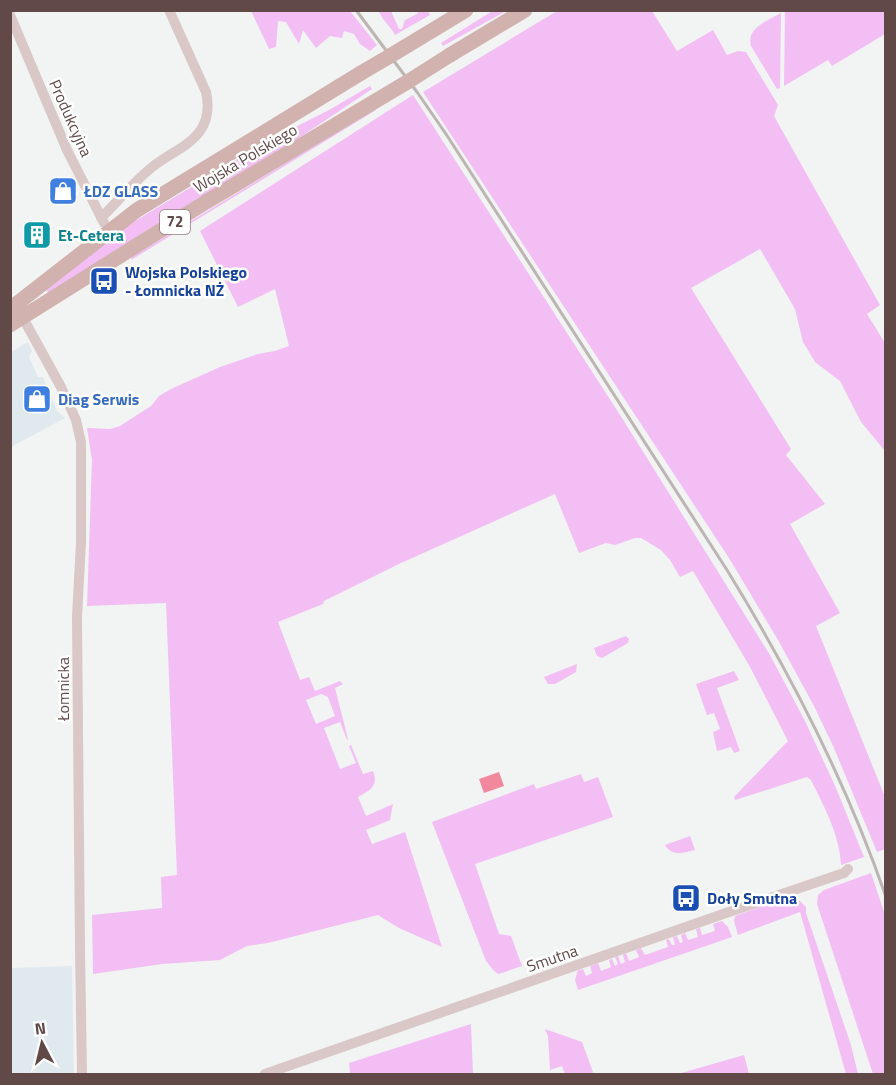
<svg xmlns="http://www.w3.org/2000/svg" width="896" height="1085" viewBox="0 0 896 1085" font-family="'Titillium Web',sans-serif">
	<rect width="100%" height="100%" fill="#f1f4f3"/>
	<path fill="#e0eaee" d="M28,342L32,351L29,357L38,377H43L57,411L65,418L11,447V352Z
		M72,966L74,1074H11V968Z"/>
	<path fill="#f2bef3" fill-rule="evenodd" d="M494,10L506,11L443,46L441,43Z
		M251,11H350L377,45L370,51L360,44L354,34L344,31L342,38L330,36L316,48L303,30L299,44L286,22L278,21L276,47L269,49Z
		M379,11H391L399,29H402L405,20L417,14L419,11H428L430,15L395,35C390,25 382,21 379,11Z
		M557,11H652L677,51L713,30L727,55L738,51L746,52L778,105L774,116L880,305L867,314L885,343V451L861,422L840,381L815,362L803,342L795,309L760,249L691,288L791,449L786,455L825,504L790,524L840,613L816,626L885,797V849L877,852L834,748L814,706L778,640L729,558L423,92Z
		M785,11H885V34L832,66L828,60L784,86Z
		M781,13L780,88L777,89L751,46C746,28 767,21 781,13Z
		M370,86L372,89L290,144L49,294L45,288L118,232L145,215L264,143L329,110Z
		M413,95L622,418L770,655L806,723L836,788L864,857L841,865C840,836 824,806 811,780L807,777L735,800L734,797L788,741L749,665L693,571L680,577L670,560L661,550L641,538H635L615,545L606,543L579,553L555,494L401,563L324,601L323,604L278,622L300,680L309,677L315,691L340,681L343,684L335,688L348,739L347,740L340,722L324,728L340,769L356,763L349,746L351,745L363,774L373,771C379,786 370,790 358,797L366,816L393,804L390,820L366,830L372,844L405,832L442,947L399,928L378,915L268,943L247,946L220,960L162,964L93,974L92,915L162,908L161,877L177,875L166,603L87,606L92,460L87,428L110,429L120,426L151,406L159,396L171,389L220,367L258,354L275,351L289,346L275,289L238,307L200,231ZM321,694L328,697L335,716L316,724L306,700Z
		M374,109L376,110L131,260L132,257Z
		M626,636L629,639L628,643L602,658L597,656L594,648Z
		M577,664L576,672L555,684H548L544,677Z
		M734,671L739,680L717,688L740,751L734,753L731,747L717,751L713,732L720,729L714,713L707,715L696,684Z
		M581,774L584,782L598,777L613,817L475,864L499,934L511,936L522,966L499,974L494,971L486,961L432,822L534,784L536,789Z
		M690,836L695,850C683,853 673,857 665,845Z
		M871,873L885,915V1074H873L817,904L818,895L824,890Z
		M790,896L797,898L806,907V913L851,1045L858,1074H846L800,912L738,935L734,921L735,916Z
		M722,921L728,927L732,937L578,990L575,980L578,970L583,969L586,976L592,973L590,966L598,963L601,971L611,967L609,960L612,959L615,966L618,964L615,957L618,956L621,964L625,962L623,955L626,953L629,961L639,957L636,950L641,948L645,955L668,947L666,940L669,939L672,945H675L673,937L677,936L680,943L683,942L681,935L685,933L688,940L698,937L696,929L700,928L702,935L715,931L713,924Z
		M471,1024L473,1074H350L349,1063Z
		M545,1029L582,1042L593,1072L591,1074H565L562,1066L550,1070L548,1036Z
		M744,1055L749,1074H678Z"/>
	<path fill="#f2889d" d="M499,772L504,786L484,793L479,779Z"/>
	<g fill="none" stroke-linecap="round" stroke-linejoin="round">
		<path stroke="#d9c8c7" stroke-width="10" d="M10,15L67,150L104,223
			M101,218C118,201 133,183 151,168C178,146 216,139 206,92L169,10
			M23,318L61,387L76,420L81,442V542L77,617L80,949L82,1074
			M265,1074L726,913L844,873L848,869"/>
		<path stroke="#d1b2af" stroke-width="15" d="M450,55L525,10
			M390,56L466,10
			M10,309L137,210L361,73
			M10,325L206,202L409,81"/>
		<path stroke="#bcb5b3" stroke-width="3" d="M356,10L417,92L446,134L727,570C791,674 846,781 886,897"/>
		<path stroke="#d1b2af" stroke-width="15" d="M361,73L390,56
			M409,81L450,55"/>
	</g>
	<defs>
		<g id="shop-square" transform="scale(1.5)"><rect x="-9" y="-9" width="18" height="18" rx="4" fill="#3f7fe0" stroke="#fff"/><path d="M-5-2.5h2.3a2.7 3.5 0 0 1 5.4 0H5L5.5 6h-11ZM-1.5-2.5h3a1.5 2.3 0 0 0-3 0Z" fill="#fff"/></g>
		<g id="building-square" transform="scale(1.5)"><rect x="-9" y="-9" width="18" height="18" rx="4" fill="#0f9aa8" stroke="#fff"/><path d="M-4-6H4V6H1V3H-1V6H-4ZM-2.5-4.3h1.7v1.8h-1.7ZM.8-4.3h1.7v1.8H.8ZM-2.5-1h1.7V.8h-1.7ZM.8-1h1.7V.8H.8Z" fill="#fff"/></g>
		<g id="bus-square" transform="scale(1.5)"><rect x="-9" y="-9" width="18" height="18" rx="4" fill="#1a4fb4" stroke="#fff"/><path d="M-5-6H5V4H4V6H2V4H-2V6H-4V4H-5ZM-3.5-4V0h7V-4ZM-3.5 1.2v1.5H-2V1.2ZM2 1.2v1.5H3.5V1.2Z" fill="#fff"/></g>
	</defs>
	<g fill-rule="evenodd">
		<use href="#shop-square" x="63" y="191"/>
		<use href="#building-square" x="37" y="235"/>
		<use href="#bus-square" x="104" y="281"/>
		<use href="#shop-square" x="37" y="399"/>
		<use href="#bus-square" x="686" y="898"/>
	</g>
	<g text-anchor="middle" stroke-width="5" stroke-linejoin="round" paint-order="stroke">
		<rect fill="#fff" stroke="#90807e" stroke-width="1.5" x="160" y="210" width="30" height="24" rx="4.5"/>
		<g font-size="15" font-weight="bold" fill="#604947">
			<text x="175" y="227">72</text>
		</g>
		<g font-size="16" fill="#604947" stroke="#fff">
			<text transform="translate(71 118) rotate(66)" y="6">Produkcyjna</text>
			<text transform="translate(245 158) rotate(-31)" y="6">Wojska Polskiego</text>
			<text transform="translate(63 689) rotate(-90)" y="6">Łomnicka</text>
			<text transform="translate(552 958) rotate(-19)" y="6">Smutna</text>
		</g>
		<g font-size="16" font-weight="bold" fill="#366cbe" stroke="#fff" text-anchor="start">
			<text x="84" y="197">ŁDZ GLASS</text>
			<text x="58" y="405">Diag Serwis</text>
		</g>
		<g font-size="16" font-weight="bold" fill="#0d838f" stroke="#fff" text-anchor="start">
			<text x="58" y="241">Et-Cetera</text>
		</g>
		<g font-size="16" font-weight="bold" fill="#164399" stroke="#fff" text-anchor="start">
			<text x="125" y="278">Wojska Polskiego<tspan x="125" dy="18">- Łomnicka NŻ</tspan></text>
			<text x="707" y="904">Doły Smutna</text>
		</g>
	</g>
	<rect width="896" height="1085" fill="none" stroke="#604947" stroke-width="24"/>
	<g transform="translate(42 1043) rotate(353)" stroke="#ffffff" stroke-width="4.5" paint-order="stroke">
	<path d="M0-4.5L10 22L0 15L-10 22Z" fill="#604947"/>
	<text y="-9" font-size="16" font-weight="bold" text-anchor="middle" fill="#604947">N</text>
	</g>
</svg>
